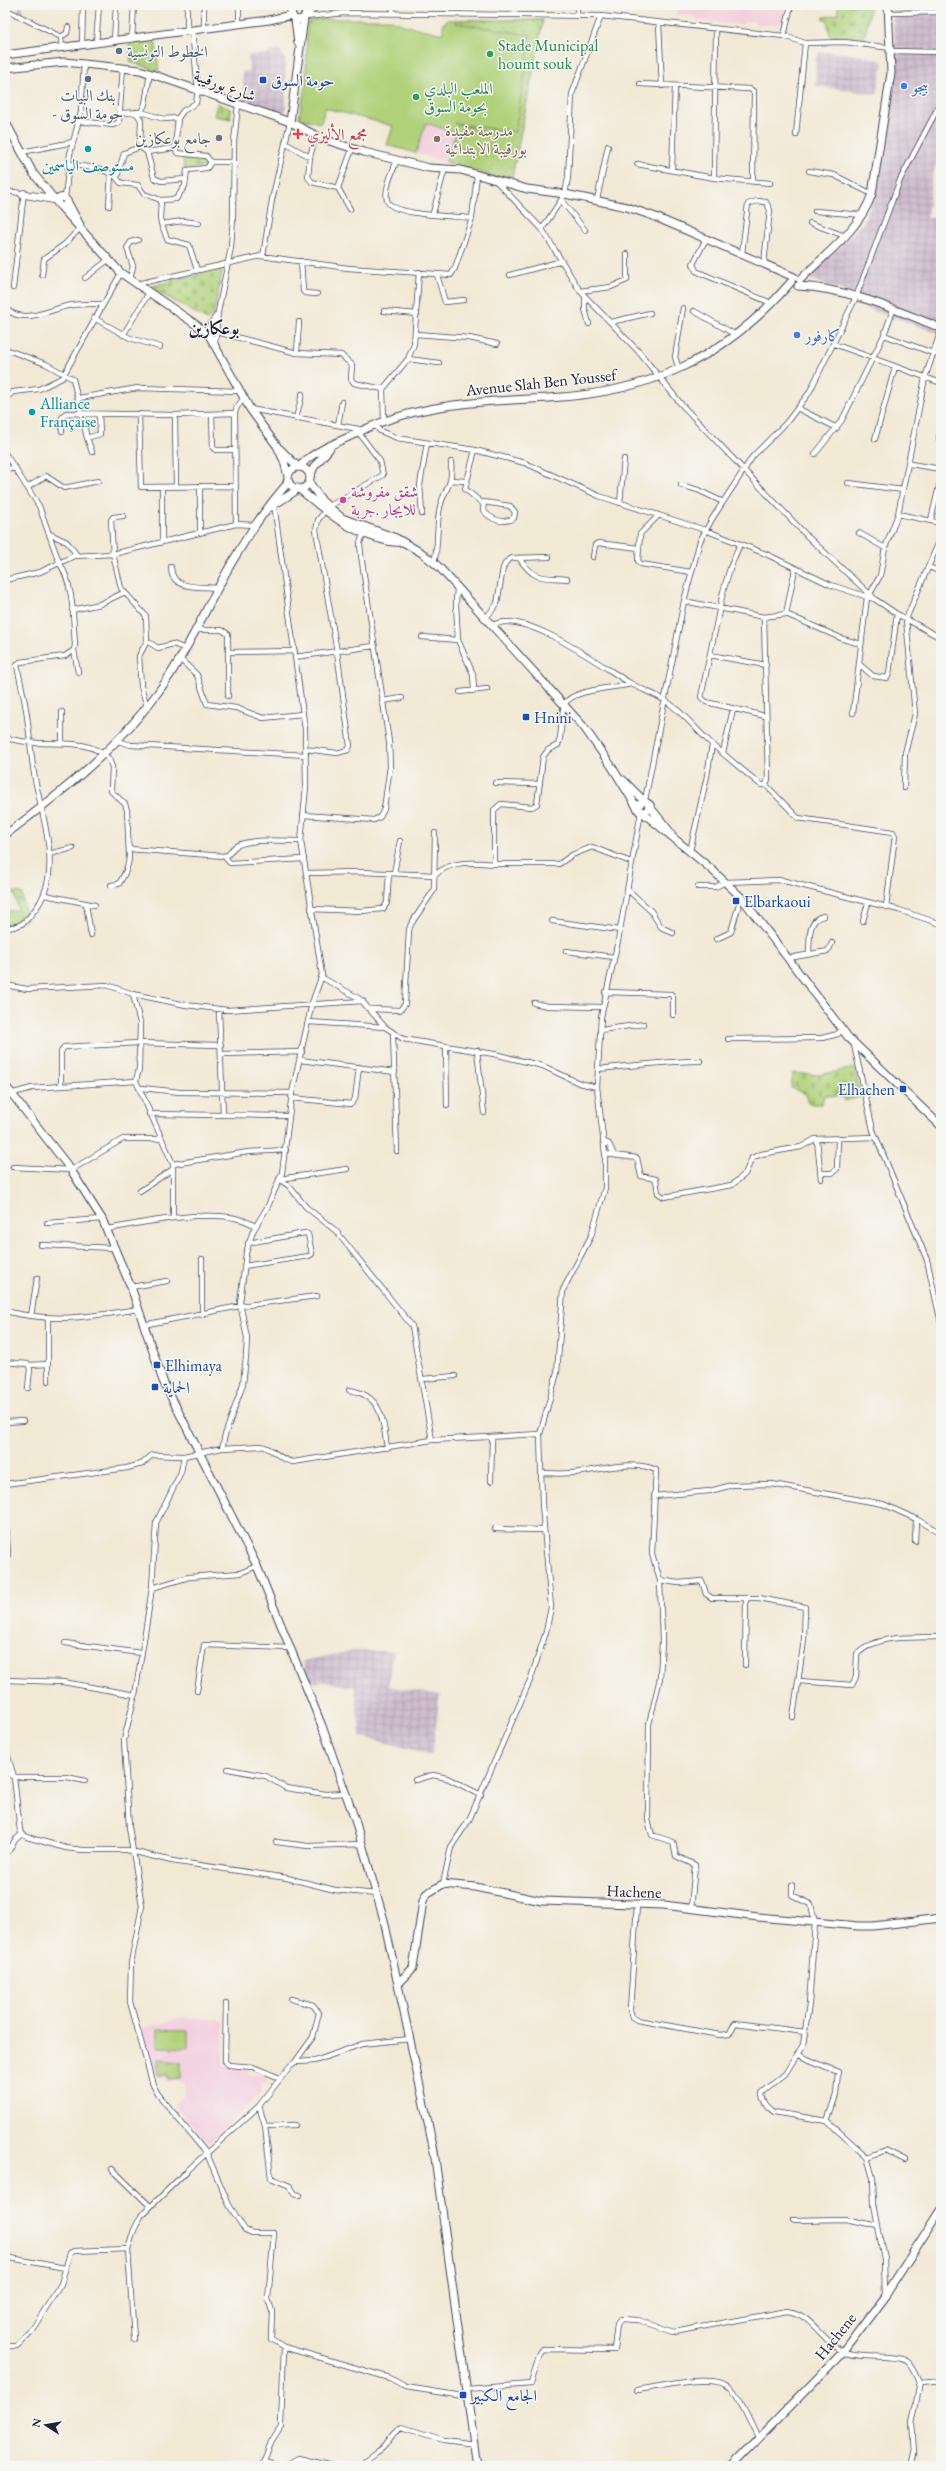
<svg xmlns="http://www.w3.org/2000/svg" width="946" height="2471" viewBox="0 0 946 2471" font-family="'EB Garamond',Amiri,serif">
	<defs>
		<pattern id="industrial-grid" width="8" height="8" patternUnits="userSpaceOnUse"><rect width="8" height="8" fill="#cfbdce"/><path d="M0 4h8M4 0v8" fill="none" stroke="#b1a2b2"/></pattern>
		<pattern id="cemetery-stones" width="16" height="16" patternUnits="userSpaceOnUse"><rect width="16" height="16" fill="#b0d179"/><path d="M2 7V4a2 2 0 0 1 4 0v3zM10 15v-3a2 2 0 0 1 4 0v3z" fill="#97b36a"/></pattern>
		<pattern id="garden-dots" width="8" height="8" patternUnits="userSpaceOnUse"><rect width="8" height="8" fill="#b0d179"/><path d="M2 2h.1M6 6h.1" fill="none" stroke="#97b36a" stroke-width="1.8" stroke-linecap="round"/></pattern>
	</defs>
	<rect width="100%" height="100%" fill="#f6f6f2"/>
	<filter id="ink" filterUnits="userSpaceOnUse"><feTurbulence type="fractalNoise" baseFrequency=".025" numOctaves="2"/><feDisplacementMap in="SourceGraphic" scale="8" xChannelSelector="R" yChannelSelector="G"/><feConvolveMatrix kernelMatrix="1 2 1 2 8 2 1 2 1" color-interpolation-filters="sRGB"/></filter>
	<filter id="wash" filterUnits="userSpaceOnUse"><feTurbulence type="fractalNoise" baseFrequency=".012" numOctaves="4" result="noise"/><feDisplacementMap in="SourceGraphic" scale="16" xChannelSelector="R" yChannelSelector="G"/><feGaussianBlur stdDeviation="0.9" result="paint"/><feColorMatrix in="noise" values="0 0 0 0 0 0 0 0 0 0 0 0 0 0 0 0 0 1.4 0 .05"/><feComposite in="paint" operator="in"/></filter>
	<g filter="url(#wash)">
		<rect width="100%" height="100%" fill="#f2e9d5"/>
		<path fill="#f3cfdf" d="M581,5H627L624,10L598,6L597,10L581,8Z
			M645,5H786L782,22L776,25H757L755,21H745L741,25L696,20V17L676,15V10L657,8L651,10Z
			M426,123L456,133L446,162L416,153Z
			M183,2017L224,2020L223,2065L248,2066V2075H266L267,2077V2083H262L261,2093L209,2143L174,2105L185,2095V2085L183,2082H166V2078H156L142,2029Z"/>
		<path fill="url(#industrial-grid)" d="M891,5H941V152L932,177L927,217L941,218V334L857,305L860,297L807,278L864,222L875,191L893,81L895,41Z
			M280,49L285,60L286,110L282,113L245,101V94L249,93V89L244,90L242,72L249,71L248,55L267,54Z
			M820,52L846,53L880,60L883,63L877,94L816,86L815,59Z
			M351,1651H394L388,1686L440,1695L432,1755L360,1736L355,1687L325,1682L310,1683L302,1661Z"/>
		<path fill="#b0d179" stroke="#697a5a" d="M316,19H389L404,25L443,34V23H446V20H543L511,182L446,162L456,133L426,123L416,153L387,145L393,126L325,108L321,123L299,118L306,83L307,24Z
			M155,38L159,71L131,62L129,42Z
			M158,2029L188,2030V2048L158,2047Z
			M158,2060L181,2062V2078L168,2079V2075H158Z"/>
		<path fill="url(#cemetery-stones)" stroke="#697a5a" d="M838,5H871L864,39L830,37L827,19L823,20V17L838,14Z
			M217,103L230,109L231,119L214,116Z
			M183,156L205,157L206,167L184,169Z
			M220,268L222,272L214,314L207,320L150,287Z
			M14,892L22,893L26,919L16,924L5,925V912L18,910Z
			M855,1068L861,1097L844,1101L843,1097L825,1095L821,1104H809L806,1094L791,1088L793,1073L818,1075Z"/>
		<path fill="url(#garden-dots)" stroke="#697a5a" d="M457,20H543L511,182L446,162L452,145L488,156L494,135L454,123L515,132L531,35L456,23Z"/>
	</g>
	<g filter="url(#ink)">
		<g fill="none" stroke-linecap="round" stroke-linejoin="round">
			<path stroke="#c8c1b6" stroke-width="4.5" stroke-dasharray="4.5 2" stroke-linecap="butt" d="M19,13L21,6"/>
			<g stroke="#414052" stroke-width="6">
				<path id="street" d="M187,5V31
					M204,5V29
					M239,5V23
					M391,5L394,13
					M577,5V16
					M5,9L61,37L62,48
					M889,13L941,12
					M305,17L345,13L601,16L784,36L805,43L845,42L891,48
					M659,24L662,86
					M784,36L791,5
					M61,37L67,33L68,27
					M132,39L134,5
					M114,41L116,5
					M96,44L99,5
					M82,45L83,5
					M891,51L941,52
					M640,84L750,89L754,92L753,181
					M136,112L141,120L140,147L147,152L154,178L161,181L186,179
					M141,112L145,104L150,73
					M120,113L141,112L164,119L178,118L183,111L196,103L198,90L192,30
					M79,121L113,125L119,122L123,67
					M316,135L310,157L308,177L312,182L338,188L350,209
					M796,135L805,43
					M285,143L310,157
					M22,152L73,142
					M147,152L175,148
					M397,160C393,171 384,189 387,200C390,216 456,216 472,218
					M211,162H233
					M69,164L100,169L114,175L121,183L138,185L144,194L161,200L176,199L185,186L187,170L207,168L211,162L206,156L177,153L175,148L178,118
					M637,164L714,178L770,183
					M672,170L675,86
					M809,171L834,175L872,194
					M117,177L124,153L140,147
					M714,178L716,29
					M496,181L542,229L580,291L639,352L681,404L808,537L876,600L897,614L941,638
					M338,188L352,149
					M5,191L61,198
					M21,195L55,201
					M65,198L70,154L81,112L84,63
					M161,200L160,219L167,239L189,245L197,270
					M561,200L585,230
					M597,200L608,146
					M109,206L111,174
					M815,211L863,215
					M433,213L445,168
					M810,223L845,236
					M161,224L183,221L199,223
					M542,229L565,194L568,178L572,94L601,16
					M706,239L693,264L696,271L771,303
					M742,253L748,204L757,201L766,202L770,210L764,263
					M263,256L272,200L290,122
					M301,261L303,291L305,293L317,294
					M42,275L44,259L65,244L81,227
					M437,275L445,302L464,300
					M510,275L562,261
					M85,278L108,260
					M130,280L133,266L127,248L131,242L138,240
					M137,284L261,256L348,268L451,275L455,268L472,218L477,175
					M13,288L24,192
					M580,291L611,287L627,280V254
					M585,296V309L589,324
					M5,307C21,326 49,310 67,306C78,303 91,304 102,304
					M893,310L884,335L941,356
					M384,311L417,314
					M694,311L736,335
					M5,318L9,311
					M94,318L130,338L160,347
					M611,322L650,313
					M205,332L218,313
					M217,332L297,353L341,355L352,365L351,379L354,383L383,389
					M416,334L469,338L497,344
					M123,335L149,293
					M215,344L218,312L231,247L233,218L234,142L238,105
					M834,344L941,383
					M5,349L46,364L73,379L87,438L92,452
					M297,353L299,322
					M408,359L439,363
					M679,369L675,357L683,308
					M79,398L138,388L240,391
					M5,399L13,392L39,389L62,378L121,273
					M250,409L364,430
					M799,409L837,428
					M139,414L141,487L236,486
					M212,414L213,448L216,450H235
					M175,415L176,487
					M296,419L302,394
					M384,421L383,389L408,359L414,344L419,272
					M338,425L342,402
					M375,425L380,431L397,438L475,450L525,463L599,496L705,530L766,554L831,585L874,599
					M62,431L61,419L66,413L175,415L235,413
					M87,438L100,434L99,414
					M875,439L895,367
					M939,439L941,424
					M475,450L465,489L482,503
					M5,453L39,506L59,562C74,585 73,618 75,645L74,650L65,656L20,662L17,665C20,682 25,699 27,716C30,737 31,758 35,779C43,821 64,874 34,911C25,923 21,927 5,928
					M815,454L842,420L884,335
					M910,464L941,469
					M5,470L16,468
					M452,480L466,481
					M848,483L903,490
					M681,485L698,490L723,502
					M200,486V532
					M28,487L46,476L64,488L98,481
					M162,488V542
					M484,502L510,506L515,512L514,518C503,525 490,519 483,510Z
					M620,503L624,459
					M422,514L420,485L427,443
					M898,514L941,523
					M659,515L640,534L638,561L641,564L691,572
					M123,516L113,517L111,520L113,554L121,588L146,616L147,641L158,648L173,644L186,649
					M931,520L941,478
					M236,524L235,413L237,407L244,398
					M859,533L885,548
					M50,534L67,542L77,555
					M740,544L730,568L723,592L701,697L706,702L765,716
					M593,557L595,545L598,543L639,548
					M519,558C535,581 540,577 567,579
					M434,563C439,544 436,525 440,507C445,486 453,488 451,462
					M171,567C171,591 200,586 218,588
					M929,567L941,572
					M5,580L40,572L74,556L113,554L236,524L255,525
					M457,587L456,604L458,640L473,674L474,690
					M870,594L880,576L885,548L898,514L925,378L941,330
					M684,601L764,617L786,614L843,639L861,644
					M72,610L100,604L123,593
					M786,614L795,569
					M764,617L768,779L766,785
					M485,619L497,604L503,568L506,562L512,558L549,557
					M492,626C521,606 603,667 630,683C642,690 655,694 666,701C684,713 696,730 712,744C728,758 745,772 761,785H766L798,818L893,832L895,836L886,907
					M197,630H222L228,634V696
					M422,637L458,640
					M147,641L139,656L141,686L147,707
					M74,650L78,672
					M229,652L295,651
					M710,655L766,665
					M295,657L374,646
					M180,659L197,675L207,704L236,708L263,718L302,714
					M859,664L873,676L887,678L889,674L897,614
					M460,692L487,689
					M382,701L402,698
					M853,713L867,597
					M5,738C16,740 28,743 39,743C62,744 91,740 109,759L112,767L111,791L125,804L127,810L129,856C129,867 124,875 119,884L111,885
					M118,741L131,745L306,755
					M62,742V712
					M306,749L337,753L348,750L350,746L337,652L316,530L318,520L328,507L383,475L380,461L359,433
					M723,753L733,709
					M495,783L540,784
					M904,788L905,753L915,714L906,619L941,537
					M645,800L684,601L700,541L712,519L753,456L786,423L809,393L856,297L900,180L941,102
					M303,815L374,820L380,817L384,809L390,766L389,742L361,555L360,543L364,531
					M129,849L224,856L228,855C231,852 232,848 236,846C251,838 284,841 301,841
					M690,851L707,776L712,745
					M49,854L73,848
					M224,856L230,863L304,859
					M494,864H559L572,855L592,847L631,862
					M306,873L361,872L435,875C451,860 473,862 494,864V810L501,804L532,807L537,804L543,757L548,750L558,745C563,733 560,718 564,706C569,689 616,688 631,684
					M394,873L400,841
					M698,887H716L725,882L781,880L899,910L941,924
					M628,890L651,911L661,927L673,933
					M45,895L95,905
					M86,904L91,935
					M311,909L361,911L383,909L387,903L389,873
					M552,921L620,930
					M863,921L868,903
					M716,939L731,932L741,897
					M566,951L614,957
					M809,953C810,940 807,918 824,916
					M789,958L828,951L832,943
					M321,977L360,999L385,1027L403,1039L494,1054L543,1066L579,1083L597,1087
					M5,985L27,989L107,985L133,994L186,1005L227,1010L363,1001
					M605,992L671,994L673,997V1015
					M133,994L140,1023L139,1069L136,1081L173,1164V1217
					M534,1003L548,1006L602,1007
					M219,1009L223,1115
					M370,1009L400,1010L405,1004L409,930L411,924L434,890L435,833
					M309,1022L385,1027
					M600,1030L644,1024
					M393,1034L397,1151
					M728,1039L822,1038L838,1034L841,1029
					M854,1045L873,1130L927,1260L941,1323
					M446,1046L447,1105
					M477,1050L484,1113
					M221,1054L302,1052
					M300,1060L395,1072
					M598,1069C632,1066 666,1061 700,1061
					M61,1085V1052L64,1047L138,1043L221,1045
					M141,1088L180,1092L292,1093
					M10,1094L32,1088L136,1081
					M291,1098L351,1104L355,1099L359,1067
					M149,1114L289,1116
					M817,1140L821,1179
					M603,1141L609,1144L614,1155
					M605,1154L637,1158L641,1176L656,1179L658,1193L664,1197L732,1185L745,1174L752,1158L761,1154L801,1147L815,1139L875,1137
					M173,1164L248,1152L286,1150
					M13,1167L71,1170L123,1139H160
					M821,1173H832L837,1169L838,1139
					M279,1179L289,1186L306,1207L336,1231L412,1326L432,1440
					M279,1179L347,1169
					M140,1191L173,1169
					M47,1223L102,1219
					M107,1229C144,1223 225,1204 255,1226
					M41,1245L116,1248
					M202,1259V1315
					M244,1266L309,1256L312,1254L308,1234L305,1233L248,1243
					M131,1287L167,1281
					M5,1311C52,1323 91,1317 138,1309
					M31,1316L37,1278
					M143,1325L240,1306L317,1296
					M5,1362L28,1364L30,1369L28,1388
					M29,1365L48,1364
					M423,1379L455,1376
					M48,1381V1319
					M349,1390C382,1395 383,1419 387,1448
					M5,1422L23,1421
					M222,1448L225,1435L243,1384L246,1357L247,1338L240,1303L246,1253L253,1231L268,1206L282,1173L292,1093L312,1003L322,975L301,841L306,786L305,729L274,504
					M541,1473C551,1473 562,1474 572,1473C595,1471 635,1459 656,1470L652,1554L660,1580L662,1641L660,1678L649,1724L648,1820L652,1835L673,1842L676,1856L695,1865L691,1909
					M491,1481L492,1438
					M5,1484L127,1468L142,1464L152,1455L184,1456
					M654,1496L710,1491L732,1485L772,1484L883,1504L916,1519L941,1533
					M495,1529L544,1530
					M5,1531L7,1532L8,1556
					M915,1541L916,1519
					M660,1580L678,1583L702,1581L706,1594L712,1598H759L805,1607L804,1640L793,1717
					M152,1588L189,1577L240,1573L257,1566
					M65,1643L141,1653
					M745,1665L746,1598
					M5,1680L63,1682L135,1695
					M799,1681L852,1685L856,1677L857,1654C880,1633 912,1638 941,1637
					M197,1691L204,1645L290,1648
					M5,1746L14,1777L20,1831L22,1834L27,1837L66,1848L83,1850H127L172,1861L287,1878L335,1890L377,1894
					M228,1769L266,1776L286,1788L326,1794L346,1793
					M5,1772L14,1777H67L85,1781
					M415,1780L433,1775L447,1778L481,1795
					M5,1838L9,1851
					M276,1842L308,1846L363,1844
					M5,1857L15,1840L22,1834
					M443,1884L451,1847L469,1820L531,1678L546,1632L551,1607L542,1504L540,1434L557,1373L563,1290L591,1236L605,1188V1154L597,1087L601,1017L618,941L641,812
					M792,1885V1895L811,1904L815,1923L809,2004L803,2045L785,2074L762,2093C762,2101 767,2107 774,2112L827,2121L867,2157L873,2178L874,2205L884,2260L885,2294
					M637,1905L630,2010L632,2017L637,2020L720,2035L729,2034L735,2023L805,2032
					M291,1999L313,2005L319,2013L313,2037L295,2062
					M226,2004L225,2062L229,2065L253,2067L280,2078
					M798,2055L838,2072L836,2095L827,2121
					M259,2106L265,2126L271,2178L290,2186L295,2194L299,2195
					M265,2126L295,2125
					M867,2157L885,2150L905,2160
					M112,2169L150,2206
					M793,2220L846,2219L877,2226
					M128,2249L134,2339
					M5,2257L65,2268
					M5,2346H17L30,2333L61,2284L70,2253L74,2251L128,2249L134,2230L141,2216L189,2169L259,2106L290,2066L295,2062L315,2061L362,2044L410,2039
					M468,2389L531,2384L540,2353L543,2349L614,2350L617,2324L621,2319L638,2320L673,2332L788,2311C812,2314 824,2344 845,2353C861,2359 900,2354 908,2362C914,2367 917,2376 920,2383L941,2381
					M637,2390C659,2387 714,2372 731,2388C740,2396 752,2427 759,2439
					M469,2397L406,2387L390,2378L284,2347L271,2339L272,2311L268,2299L274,2233H252L245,2230L229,2205L207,2154L158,2094L153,2085L130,2002L131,1963L142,1906L129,1827L124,1740L135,1695L146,1627L152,1588L156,1523L181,1472L184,1456L222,1448L261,1446C272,1447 279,1460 293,1462L432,1440L540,1434
					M264,2461L284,2466
					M262,2466L271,2442L281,2426L284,2347
					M284,2466L298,2458L332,2466
					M360,2466C366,2459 373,2455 380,2450C389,2444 391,2432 402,2427L444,2440L475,2444
					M911,2466L914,2452L912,2423L920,2383"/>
			</g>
			<g stroke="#414052" stroke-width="9">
				<path id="secondary" d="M296,5L291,12L293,18L298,20L304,18L306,12L300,5
					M306,15L317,5
					M295,19L298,43
					M5,55L269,20L291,15
					M5,68L65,62L140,70L290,122L323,139L364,152L429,168L461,170L527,189L565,194L627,207L653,216L794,277
					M5,121L33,173L59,205
					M290,122L304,18
					M57.5 202a4.5 4.5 0 1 1 9 0a4.5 4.5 0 1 1-9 0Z
					M67,201L80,225
					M60,206L121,273L198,326L210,337L250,409L277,446L284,461L288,477
					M800,280C826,253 859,231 872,194L891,73L888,5
					M798,286C847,288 896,310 941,328
					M280,449L298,467
					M299,467C315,449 338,443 359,432C417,403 485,401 548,398C648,393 725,359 791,282
					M288 478a11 11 0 1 1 22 0a11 11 0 1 1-22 0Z
					M310,477L314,467L330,448
					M309,482L322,501L342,518L396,538L422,553L439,567L583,726L612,767L639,811L646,812L650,805L643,800L638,807
					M298,488C325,510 342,527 376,538C384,540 391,543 400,542
					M271,507L294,492L296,488
					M623,780L643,800
					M650,807L671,833
					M642,812L710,868L741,897L848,1037L941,1126
					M5,835C65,790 123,744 166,681C192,643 210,599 234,559C249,533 266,508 286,485L288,479
					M5,1085L71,1170L102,1219L131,1287L163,1381L257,1566L322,1726L355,1820L384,1920L434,2151L477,2466
					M398,1983L413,1968L423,1901L426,1894L443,1884L475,1887L542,1901L664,1905L758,1917L858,1926H873L941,1918
					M732,2466L843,2352L885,2296L941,2209"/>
			</g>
			<use href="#street" stroke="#fff" stroke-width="4.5"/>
			<use href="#secondary" stroke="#fff" stroke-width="7"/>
		</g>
	</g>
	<g fill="#5c6f8a" stroke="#f6f6f2" stroke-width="1.5">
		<circle cx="119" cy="51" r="4"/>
		<circle cx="88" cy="79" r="4"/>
	</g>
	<g fill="#2e9e5b" stroke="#f6f6f2" stroke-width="1.5">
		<circle cx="490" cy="54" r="4"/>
		<circle cx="416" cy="97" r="4"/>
	</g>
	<g fill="#1a4fb4" stroke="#f6f6f2" stroke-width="1.5">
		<rect x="259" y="76" width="8" height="8" rx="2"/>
		<rect x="522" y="713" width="8" height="8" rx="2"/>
		<rect x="732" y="897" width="8" height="8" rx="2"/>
		<rect x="899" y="1085" width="8" height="8" rx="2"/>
		<rect x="153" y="1361" width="8" height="8" rx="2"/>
		<rect x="151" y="1383" width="8" height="8" rx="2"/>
		<rect x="459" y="2391" width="8" height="8" rx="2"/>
	</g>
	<g fill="#3f7fe0" stroke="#f6f6f2" stroke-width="1.5">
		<circle cx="904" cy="86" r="4"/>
		<circle cx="797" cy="335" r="4"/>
	</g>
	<path fill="#e0444e" stroke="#f6f6f2" stroke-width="1.5" d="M296 128h4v4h4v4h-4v4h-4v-4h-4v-4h4z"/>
	<circle fill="#6b7280" stroke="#f6f6f2" stroke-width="1.5" cx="219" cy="138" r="4"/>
	<circle fill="#8d6e63" stroke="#f6f6f2" stroke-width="1.5" cx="437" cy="139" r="4"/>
	<g fill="#0f9aa8" stroke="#f6f6f2" stroke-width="1.5">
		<circle cx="88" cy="149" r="4"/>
		<circle cx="32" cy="412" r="4"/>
	</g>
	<circle fill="#d1479c" stroke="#f6f6f2" stroke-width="1.5" cx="343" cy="500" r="4"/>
	<g text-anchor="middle" stroke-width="3" stroke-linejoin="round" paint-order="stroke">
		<g font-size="16" fill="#27864d" stroke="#f6f6f2" text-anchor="start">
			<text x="498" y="51">Stade Municipal<tspan x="498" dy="18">houmt souk</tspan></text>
			<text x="424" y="94">الملعب البلدي<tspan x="424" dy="18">بحومة السوق</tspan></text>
		</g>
		<g font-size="16" fill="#4e5e75" stroke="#f6f6f2" text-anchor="start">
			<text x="127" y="57">الخطوط التونسية</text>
			<text x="88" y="101" text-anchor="middle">بنك البيات<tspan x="88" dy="18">- حومة السوق</tspan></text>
		</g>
		<g font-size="16" fill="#164399" stroke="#f6f6f2" text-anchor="start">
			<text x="271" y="86">حومة السوق</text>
			<text x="534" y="723">Hnini</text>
			<text x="744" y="907">Elbarkaoui</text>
			<text x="895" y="1095" text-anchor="end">Elhachen</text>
			<text x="165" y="1371">Elhimaya</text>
			<text x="163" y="1393">الحماية</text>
			<text x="471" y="2401">الجامع الكبير</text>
		</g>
		<g font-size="16" fill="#22223b" stroke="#f6f6f2">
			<text transform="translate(225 85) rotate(20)" y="6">شارع بورقيبة</text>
			<text transform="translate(541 382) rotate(-6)" y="6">Avenue Slah Ben Youssef</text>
			<text transform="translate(634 1891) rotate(2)" y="6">Hachene</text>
			<text transform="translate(835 2336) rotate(-51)" y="6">Hachene</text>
		</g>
		<g font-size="16" fill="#366cbe" stroke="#f6f6f2" text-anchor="start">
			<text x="912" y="92">بيجو</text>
			<text x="805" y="341">كارفور</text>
		</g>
		<g font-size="16" fill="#785e54" stroke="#f6f6f2" text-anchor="start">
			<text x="445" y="136">مدرسة مفيدة<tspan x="445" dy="18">بورقيبة الابتدائية</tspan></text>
		</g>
		<g font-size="16" fill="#be3a42" stroke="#f6f6f2" text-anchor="start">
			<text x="307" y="140">مجمع الأليزي</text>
		</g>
		<g font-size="16" fill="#5b616d" stroke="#f6f6f2" text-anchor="end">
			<text x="211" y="144">جامع بوعكازين</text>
		</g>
		<g font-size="16" fill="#0d838f" stroke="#f6f6f2">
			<text x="88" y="171">مستوصف الياسمين</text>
			<text x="40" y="409" text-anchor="start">Alliance<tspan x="40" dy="18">Française</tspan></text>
		</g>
		<g font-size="16" fill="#b23c85" stroke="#f6f6f2" text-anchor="start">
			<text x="351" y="497">شقق مفروشة<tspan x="351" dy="18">للايجار .جربة</tspan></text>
		</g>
		<g font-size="18" font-weight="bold" fill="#22223b" stroke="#f6f6f2">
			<text x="214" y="334">بوعكازين</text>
		</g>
	</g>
	<rect width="946" height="2471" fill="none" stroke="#f6f6f2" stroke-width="20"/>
	<g transform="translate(46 2425) rotate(282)" stroke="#f6f6f2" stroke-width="3" paint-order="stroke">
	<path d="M0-3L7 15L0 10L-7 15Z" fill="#22223b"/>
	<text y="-6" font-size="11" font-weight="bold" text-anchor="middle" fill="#22223b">N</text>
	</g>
</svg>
